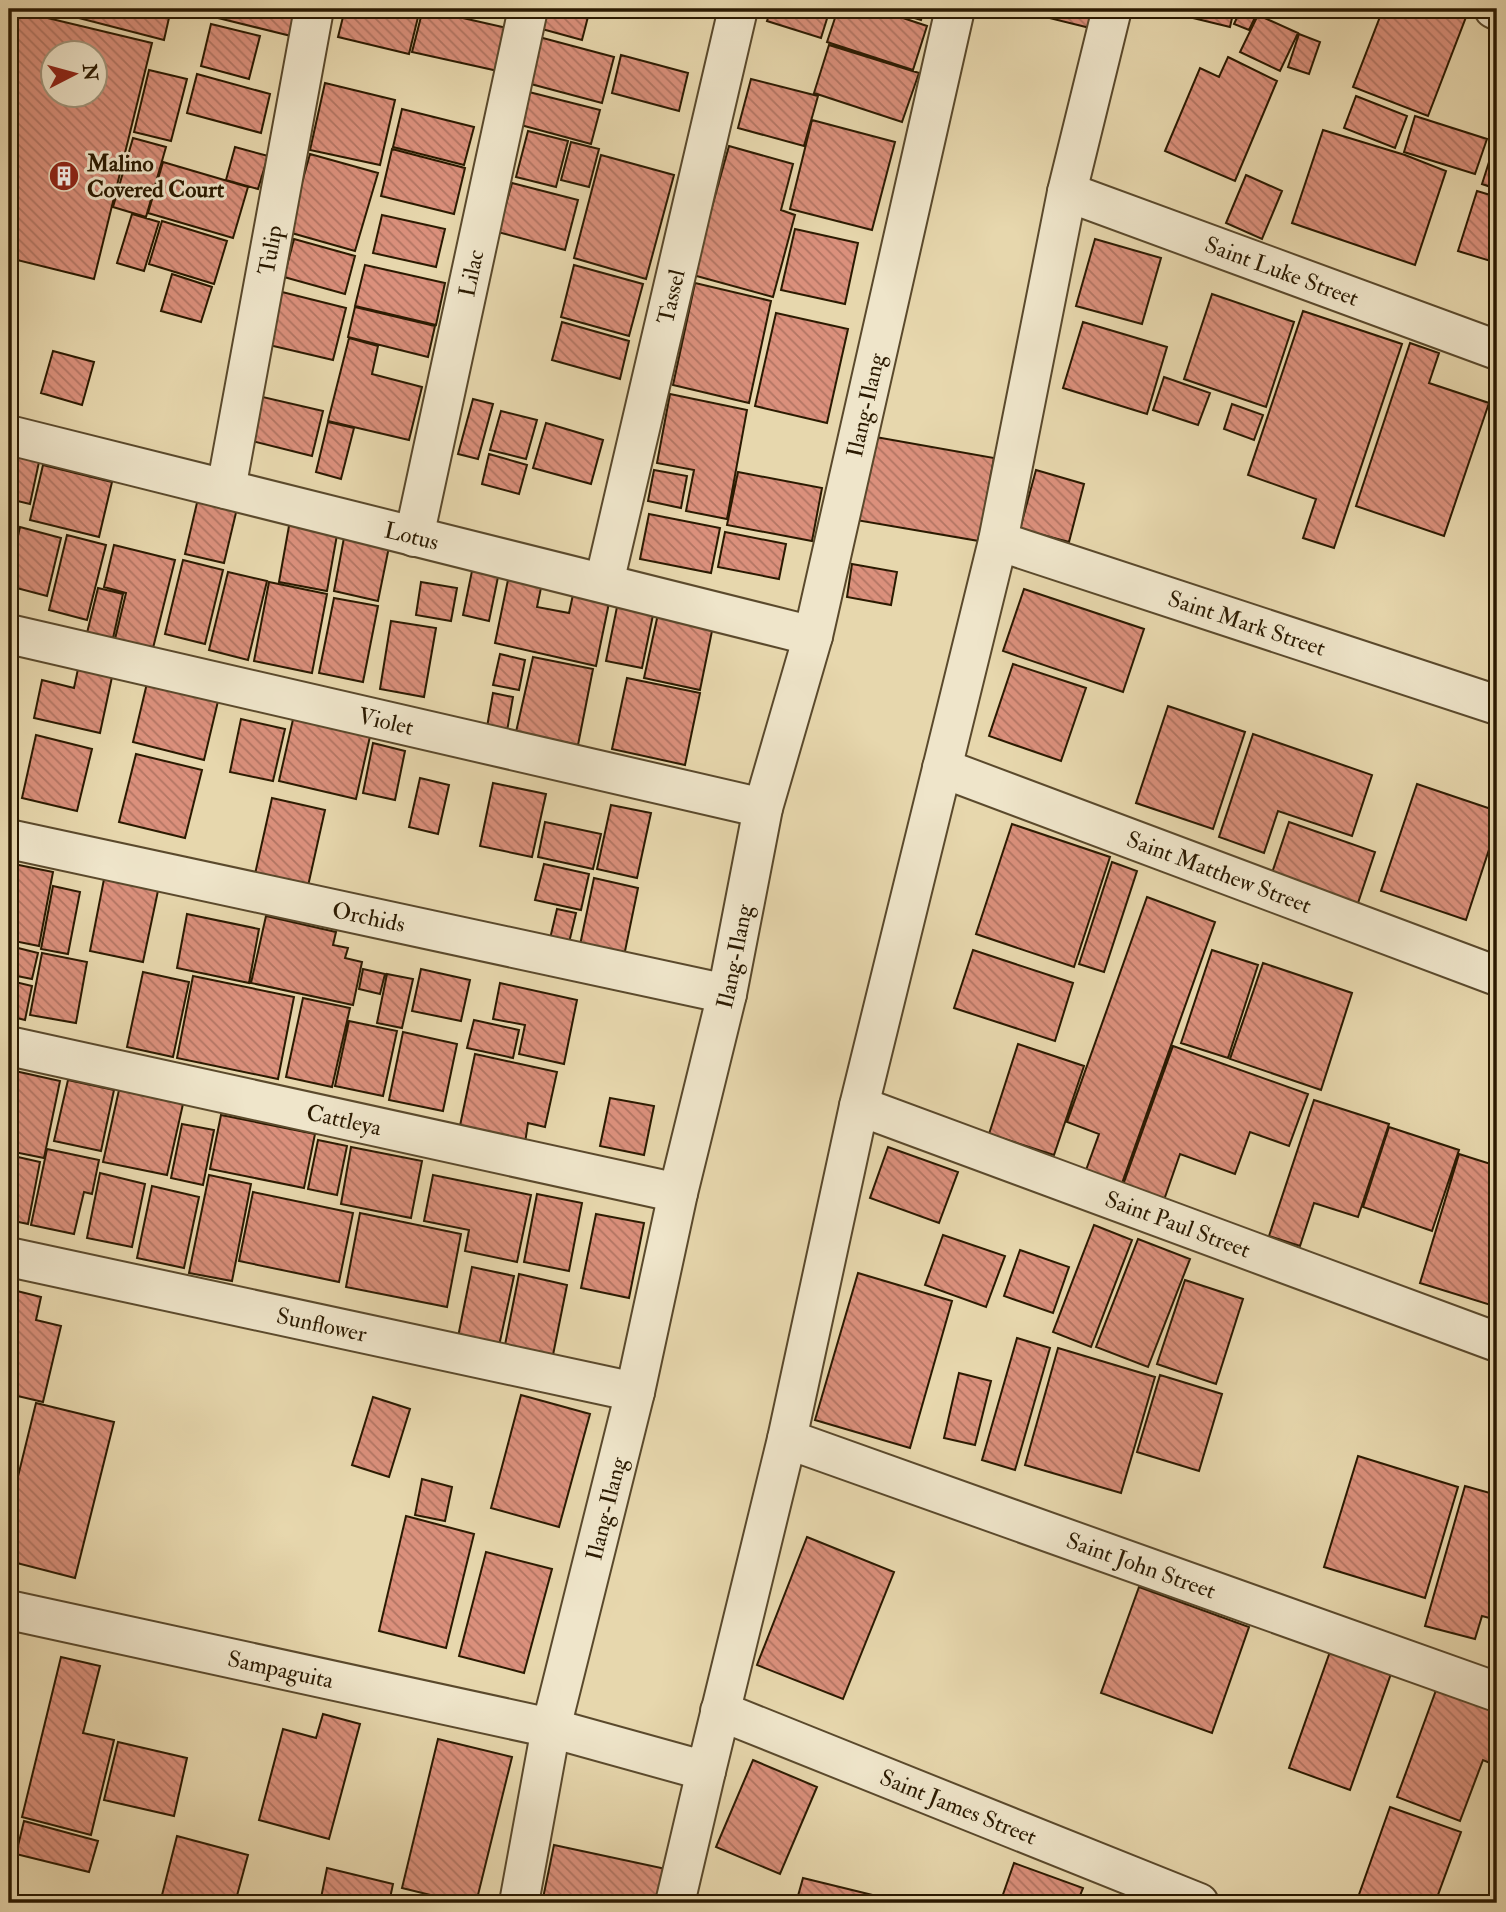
<svg xmlns="http://www.w3.org/2000/svg" width="1506" height="1912" viewBox="0 0 1506 1912" font-family="'IM FELL Double Pica',serif">
	<defs>
		<pattern id="building-back-hatch" width="6" height="6" patternUnits="userSpaceOnUse" patternTransform="scale(1.75)"><rect width="6" height="6" fill="#db907c"/><path d="M-1 5l2 2M0 0l6 6M5-1l2 2" fill="none" stroke="#b27563"/></pattern>
	</defs>
	<rect width="100%" height="100%" fill="#e7d7ad"/>
	<filter id="stains"><feTurbulence type="fractalNoise" baseFrequency=".00286" numOctaves="4"/><feColorMatrix values="0 0 0 0 .2 0 0 0 0 .09 0 0 0 0 .02 0 0 0 .5 -.17"/></filter>
	<radialGradient id="worn" r=".72"><stop offset=".6" stop-color="#630" stop-opacity="0"/><stop offset="1" stop-color="#630" stop-opacity=".3"/></radialGradient>
	<path fill="url(#building-back-hatch)" stroke="#2b1a01" stroke-width="2" fill-rule="evenodd" d="M10,9L152,43L94,279L9,258ZM52,52H94V94H52Z
		M77,9H171L164,40L75,17Z
		M208,9H298L291,36L206,15Z
		M345,9H420L409,54L338,37Z
		M423,9L507,28L498,71L412,52Z
		M547,9H590L582,40L542,29Z
		M771,9H830L821,38L767,21Z
		M838,9H876L927,26L913,70L827,42Z
		M884,9H924L921,20Z
		M1013,9H1095L1090,28Z
		M1156,9H1234L1230,27Z
		M1241,9H1259L1249,30L1234,24Z
		M1383,9H1443L1466,17L1428,116L1353,87Z
		M1258,15L1298,33L1280,71L1240,52Z
		M211,24L260,36L249,79L201,66Z
		M1299,34L1320,42L1309,74L1288,67Z
		M539,37L614,57L602,103L527,83Z
		M829,45L919,73L902,122L814,93Z
		M621,55L688,73L679,111L612,93Z
		M1228,57L1277,81L1235,181L1165,151L1200,68L1219,77Z
		M149,70L187,79L171,141L134,132Z
		M197,74L270,94L261,133L187,113Z
		M751,79L818,96L804,146L738,128Z
		M325,83L395,100L380,165L310,150Z
		M525,91L600,110L591,144L517,124Z
		M1356,96L1407,116L1395,148L1344,128Z
		M402,109L474,127L464,165L393,147Z
		M1415,116L1487,139L1475,174L1404,152Z
		M812,120L895,142L872,230L790,209Z
		M1323,130L1405,155L1446,171L1415,265L1292,223Z
		M528,131L568,141L556,187L516,177Z
		M133,138L166,147L146,217L113,207Z
		M571,142L599,149L589,187L561,180Z
		M729,146L793,164L781,210L795,215L773,297L693,275Z
		M235,147L268,156L258,189L226,180Z
		M392,149L465,168L454,214L381,196Z
		M310,154L378,173L355,251L288,232Z
		M601,155L674,175L646,279L574,258Z
		M163,162L248,187L233,238L148,213Z
		M1489,162L1497,165V189L1482,184Z
		M1246,175L1282,191L1262,239L1226,223Z
		M512,183L578,200L565,250L498,232Z
		M1477,191L1497,197V263L1458,251Z
		M132,214L159,222L144,271L117,263Z
		M382,215L445,229L436,267L373,253Z
		M162,221L227,241L214,284L149,264Z
		M795,229L858,243L845,304L781,290Z
		M294,239L355,256L345,294L284,277Z
		M1095,239L1161,258L1142,324L1076,306Z
		M365,265L445,283L436,325L355,306Z
		M574,265L643,284L629,336L561,317Z
		M172,274L212,287L201,322L161,311Z
		M695,283L771,301L749,403L673,385Z
		M282,292L346,308L333,360L269,345Z
		M1212,294L1294,322L1266,407L1184,379Z
		M355,307L435,326L428,357L348,337Z
		M1303,311L1402,344L1334,548L1303,538L1316,499L1248,475Z
		M776,313L848,329L827,423L755,406Z
		M562,322L629,341L620,379L552,360Z
		M1083,322L1167,347L1147,414L1063,388Z
		M349,338L378,346L372,374L422,387L409,440L328,421Z
		M1410,343L1439,353L1429,383L1489,403L1444,536L1356,506Z
		M53,351L94,362L82,405L41,393Z
		M1164,377L1210,393L1198,425L1153,410Z
		M250,394L323,411L312,456L240,438Z
		M670,394L747,410L727,519L686,511L694,470L657,463Z
		M473,399L493,404L478,459L458,454Z
		M1232,404L1263,415L1254,440L1224,429Z
		M501,411L537,420L526,459L490,450Z
		M328,422L354,428L341,479L316,472Z
		M546,423L603,440L591,484L533,468Z
		M870,436L994,458L979,541L856,520Z
		M489,454L527,465L519,494L482,484Z
		M9,455L39,462L30,504L9,499Z
		M43,465L112,482L99,537L30,520Z
		M654,470L687,476L681,508L648,501Z
		M1036,470L1084,484L1069,542L1020,529Z
		M738,472L822,488L812,541L727,525Z
		M200,490L239,500L224,563L185,554Z
		M292,509L340,518L327,591L279,582Z
		M649,514L720,528L711,573L640,559Z
		M20,527L61,538L47,596L9,586V575Z
		M346,527L391,537L378,601L334,591Z
		M725,532L786,544L779,579L718,567Z
		M67,535L106,545L87,620L49,610Z
		M114,545L175,560L153,648L115,639L126,593L104,587Z
		M183,560L223,570L205,644L165,634Z
		M852,564L897,572L891,605L847,597Z
		M472,571L498,577L489,621L463,615Z
		M228,572L267,581L248,660L209,650Z
		M509,575L542,583L537,607L569,613L574,590L610,598L596,666L495,643Z
		M269,582L327,594L312,673L254,661Z
		M421,582L457,588L451,621L416,615Z
		M98,588L123,594L113,638L87,633Z
		M1024,589L1144,629L1123,692L1003,651Z
		M334,598L378,606L363,682L319,673Z
		M617,607L653,615L642,668L606,661Z
		M658,614L713,626L700,690L644,678Z
		M391,621L436,628L424,697L380,689Z
		M500,654L525,660L519,690L493,685Z
		M533,657L593,669L578,745L516,732Z
		M1013,664L1086,688L1061,761L989,736Z
		M78,669L112,677L100,733L34,718L42,680L74,688Z
		M627,678L700,693L685,765L612,749Z
		M148,679L219,697L204,760L133,742Z
		M493,693L513,697L507,731L487,727Z
		M1168,706L1245,732L1213,829L1136,803Z
		M294,715L371,732L356,799L279,781Z
		M241,719L285,729L273,781L230,772Z
		M1253,734L1372,775L1352,836L1278,811L1264,853L1219,837Z
		M36,735L92,749L77,811L22,798Z
		M373,743L405,751L395,800L363,793Z
		M136,754L202,770L185,838L119,822Z
		M420,778L449,785L438,834L409,827Z
		M493,783L546,794L532,857L480,846Z
		M1417,784L1497,811V825L1466,920L1381,891Z
		M272,798L325,810L308,886L255,874Z
		M611,805L651,813L637,878L597,869Z
		M545,822L601,834L593,869L538,857Z
		M1289,822L1375,852L1357,906L1271,876Z
		M1012,824L1110,857L1074,967L976,934Z
		M1112,862L1137,871L1104,972L1079,964Z
		M9,863L53,872L39,946L9,940Z
		M544,864L589,874L581,910L535,900Z
		M105,874L159,886L143,962L90,951Z
		M594,878L638,888L624,956L580,945Z
		M53,886L80,892L68,954L41,949Z
		M1147,897L1215,922L1121,1186L1085,1173L1099,1134L1067,1122Z
		M557,909L576,913L568,947L549,943Z
		M187,914L259,929L249,983L177,968Z
		M266,916L336,932L333,945L348,948L345,958L362,962L353,1005L251,983Z
		M9,944L14,946L9,971Z
		M18,948L38,953L32,979L12,975Z
		M973,950L1073,983L1055,1041L954,1008Z
		M1212,950L1258,965L1228,1058L1181,1043Z
		M42,953L87,962L76,1023L30,1015Z
		M1263,963L1352,993L1321,1090L1230,1059Z
		M363,969L385,974L380,994L359,989Z
		M421,969L470,980L461,1021L412,1011Z
		M143,972L189,982L173,1057L127,1047Z
		M387,974L413,979L402,1028L377,1023Z
		M193,976L294,997L278,1079L177,1058Z
		M11,981L32,986L25,1020L9,1016V989Z
		M500,983L577,1000L564,1064L519,1054L525,1025L493,1019Z
		M303,998L350,1008L332,1087L286,1077Z
		M474,1020L519,1030L513,1058L467,1048Z
		M349,1021L397,1031L383,1096L335,1086Z
		M403,1032L457,1044L443,1111L389,1100Z
		M1018,1044L1084,1066L1054,1155L989,1134Z
		M1173,1046L1308,1094L1289,1146L1250,1132L1235,1174L1180,1154L1164,1200L1123,1185Z
		M475,1054L557,1072L545,1127L528,1123L525,1143L457,1140Z
		M15,1071L60,1081L44,1158L9,1151V1103Z
		M68,1080L114,1090L101,1151L54,1141Z
		M119,1090L183,1104L167,1175L103,1162Z
		M610,1098L654,1106L644,1155L600,1146Z
		M1314,1100L1389,1124L1358,1217L1314,1203L1300,1246L1269,1236Z
		M221,1115L315,1134L304,1188L210,1169Z
		M182,1124L214,1130L203,1185L171,1178Z
		M1389,1127L1459,1150L1432,1231L1363,1207Z
		M318,1140L347,1146L337,1195L308,1189Z
		M351,1147L422,1161L411,1218L341,1204Z
		M888,1147L958,1172L939,1223L870,1198Z
		M47,1149L99,1160L92,1194L84,1192L74,1234L31,1225Z
		M1459,1154L1497,1166V1307L1420,1283Z
		M9,1155L40,1162L28,1224L9,1220Z
		M100,1173L145,1184L132,1247L87,1238Z
		M209,1175L251,1184L232,1281L189,1273Z
		M433,1175L531,1195L517,1262L465,1251L469,1230L424,1221Z
		M152,1186L199,1197L184,1268L137,1258Z
		M253,1192L353,1213L339,1282L239,1261Z
		M537,1194L582,1203L569,1271L524,1262Z
		M360,1213L461,1234L447,1307L346,1287Z
		M596,1214L644,1223L629,1298L581,1288Z
		M1094,1225L1132,1240L1091,1347L1053,1332Z
		M943,1235L1005,1256L986,1307L925,1285Z
		M1138,1239L1190,1259L1148,1367L1096,1347Z
		M1020,1250L1069,1267L1053,1313L1004,1296Z
		M472,1267L514,1276L499,1346L458,1337Z
		M858,1273L952,1301L910,1448L815,1420Z
		M519,1274L567,1285L552,1360L504,1350Z
		M1185,1280L1243,1299L1216,1384L1157,1364Z
		M9,1289L41,1297L36,1320L61,1326L43,1402L9,1394Z
		M1017,1338L1050,1348L1015,1470L982,1460Z
		M1058,1348L1155,1377L1121,1493L1025,1465Z
		M959,1373L991,1381L975,1445L944,1438Z
		M1160,1375L1222,1394L1199,1471L1137,1452Z
		M521,1395L590,1414L559,1527L491,1508Z
		M373,1397L410,1409L389,1477L352,1465Z
		M36,1403L114,1422L75,1578L9,1561V1513Z
		M1358,1456L1458,1487L1425,1598L1324,1567Z
		M422,1479L452,1487L445,1521L415,1515Z
		M1465,1486L1497,1495V1620L1482,1616L1475,1639L1425,1626Z
		M406,1516L474,1534L446,1648L379,1631Z
		M807,1537L894,1572L843,1699L757,1665Z
		M486,1552L552,1569L524,1673L459,1656Z
		M1139,1587L1249,1627L1212,1733L1101,1693Z
		M1332,1646L1393,1668L1350,1790L1289,1768Z
		M61,1657L100,1666L83,1733L114,1740L91,1835L22,1817Z
		M1439,1682L1497,1703V1766L1483,1760L1460,1821L1397,1797Z
		M323,1714L360,1724L329,1839L259,1820L283,1729L316,1738Z
		M438,1739L512,1757L476,1903H463L402,1888Z
		M118,1742L187,1758L174,1816L104,1800Z
		M753,1760L817,1787L780,1874L716,1847Z
		M1390,1807L1461,1832L1435,1903H1356Z
		M24,1821L98,1841L89,1872L16,1854Z
		M177,1836L248,1855L235,1903H160Z
		M554,1845L666,1869L659,1903H542Z
		M1014,1863L1083,1888L1077,1903H1000Z
		M327,1868L393,1884L389,1903H320Z
		M803,1878L893,1900L892,1903H796Z
		M50,1898L73,1903H49Z"/>
	<g fill="none" stroke-linecap="round" stroke-linejoin="round">
		<g stroke="#5a492c" stroke-width="42">
			<g id="minor">
				<path d="M1494,9L1497,10"/>
				<path id="s1" d="M1067,192L1497,350"/>
				<path id="s2" d="M9,435L813,636"/>
				<path id="s3" d="M226,489L314,9"/>
				<path id="s4" d="M414,537L528,9"/>
				<path id="s5" d="M998,541L1497,705"/>
				<path id="s6" d="M604,583L738,9"/>
				<path id="s7" d="M9,634L763,808"/>
				<path id="s8" d="M942,768L1497,976"/>
				<path id="s9" d="M9,839L727,994"/>
				<path id="s10" d="M9,1046L678,1193"/>
				<path id="s11" d="M859,1106L1497,1342"/>
				<path id="s12" d="M9,1257L635,1392"/>
				<path id="s13" d="M787,1439L1497,1692"/>
				<path id="s14" d="M9,1610L551,1728L706,1771L787,1439L859,1106L998,541L1067,192L1112,9"/>
				<path id="s15" d="M720,1711L1199,1903"/>
				<path id="s16" d="M519,1903L551,1728L635,1392L678,1193L727,994L763,808L813,636L955,9"/>
				<path d="M675,1903L706,1771"/>
			</g>
		</g>
		<use href="#minor" stroke="#efe5ca" stroke-width="38"/>
	</g>
	<defs>
		<g id="building-disc" transform="scale(1.575)"><circle r="9.5" fill="#8f2418" stroke="#efe5ca"/><path d="M-4-6H4V6H1V3H-1V6H-4ZM-2.5-4.3h1.7v1.8h-1.7ZM.8-4.3h1.7v1.8H.8ZM-2.5-1h1.7V.8h-1.7ZM.8-1h1.7V.8H.8Z" fill="#fff"/></g>
	</defs>
	<g fill-rule="evenodd">
		<use href="#building-disc" x="64" y="176"/>
	</g>
	<g text-anchor="middle" stroke-width="6" stroke-linejoin="round" paint-order="stroke">
		<g font-size="23" font-weight="bold" fill="#2b1a01" stroke="#efe5ca" text-anchor="start">
			<text x="87" y="171">Malino<tspan x="87" dy="26">Covered Court</tspan></text>
		</g>
		<g font-size="23" fill="#2b1a01" stroke="#efe5ca">
			<text dy="8" stroke="none"><textPath href="#s3" startOffset="243">Tulip</textPath></text>
			<text dy="8" stroke="none"><textPath href="#s1" startOffset="229">Saint Luke Street</textPath></text>
			<text dy="8" stroke="none"><textPath href="#s4" startOffset="270">Lilac</textPath></text>
			<text dy="8" stroke="none"><textPath href="#s6" startOffset="294">Tassel</textPath></text>
			<text dy="8" stroke="none"><textPath href="#s16" startOffset="1538">Ilang-Ilang</textPath></text>
			<text dy="8" stroke="none"><textPath href="#s2" startOffset="415">Lotus</textPath></text>
			<text dy="8" stroke="none"><textPath href="#s5" startOffset="262">Saint Mark Street</textPath></text>
			<text dy="8" stroke="none"><textPath href="#s7" startOffset="387">Violet</textPath></text>
			<text dy="8" stroke="none"><textPath href="#s8" startOffset="296">Saint Matthew Street</textPath></text>
			<text dy="8" stroke="none"><textPath href="#s9" startOffset="368">Orchids</textPath></text>
			<text dy="8" stroke="none"><textPath href="#s16" startOffset="971">Ilang-Ilang</textPath></text>
			<text dy="8" stroke="none"><textPath href="#s10" startOffset="343">Cattleya</textPath></text>
			<text dy="8" stroke="none"><textPath href="#s11" startOffset="340">Saint Paul Street</textPath></text>
			<text dy="8" stroke="none"><textPath href="#s12" startOffset="320">Sunflower</textPath></text>
			<text dy="8" stroke="none"><textPath href="#s16" startOffset="404">Ilang-Ilang</textPath></text>
			<text dy="8" stroke="none"><textPath href="#s13" startOffset="376">Saint John Street</textPath></text>
			<text dy="8" stroke="none"><textPath href="#s14" startOffset="278">Sampaguita</textPath></text>
			<text dy="8" stroke="none"><textPath href="#s15" startOffset="257">Saint James Street</textPath></text>
		</g>
	</g>
	<rect width="1506" height="1912" fill="none" stroke="#e7d7ad" stroke-width="35"/>
	<rect x="10" y="10" width="1485" height="1891" fill="none" stroke="#2b1a01" stroke-width="3.5"/>
	<rect x="18" y="18" width="1471" height="1877" fill="none" stroke="#2b1a01" stroke-width="2"/>
	<g transform="translate(74 74) rotate(84)"><circle r="33" fill="#efe5ca" stroke="#a1947a" stroke-width="2"/>
	<path d="M0-5L12 26L0 18L-12 26Z" fill="#8f2418"/>
	<text y="-10" font-size="19" font-weight="bold" text-anchor="middle" fill="#2b1a01">N</text>
	</g>
	<rect width="100%" height="100%" filter="url(#stains)"/>
	<rect width="100%" height="100%" fill="url(#worn)"/>
</svg>
